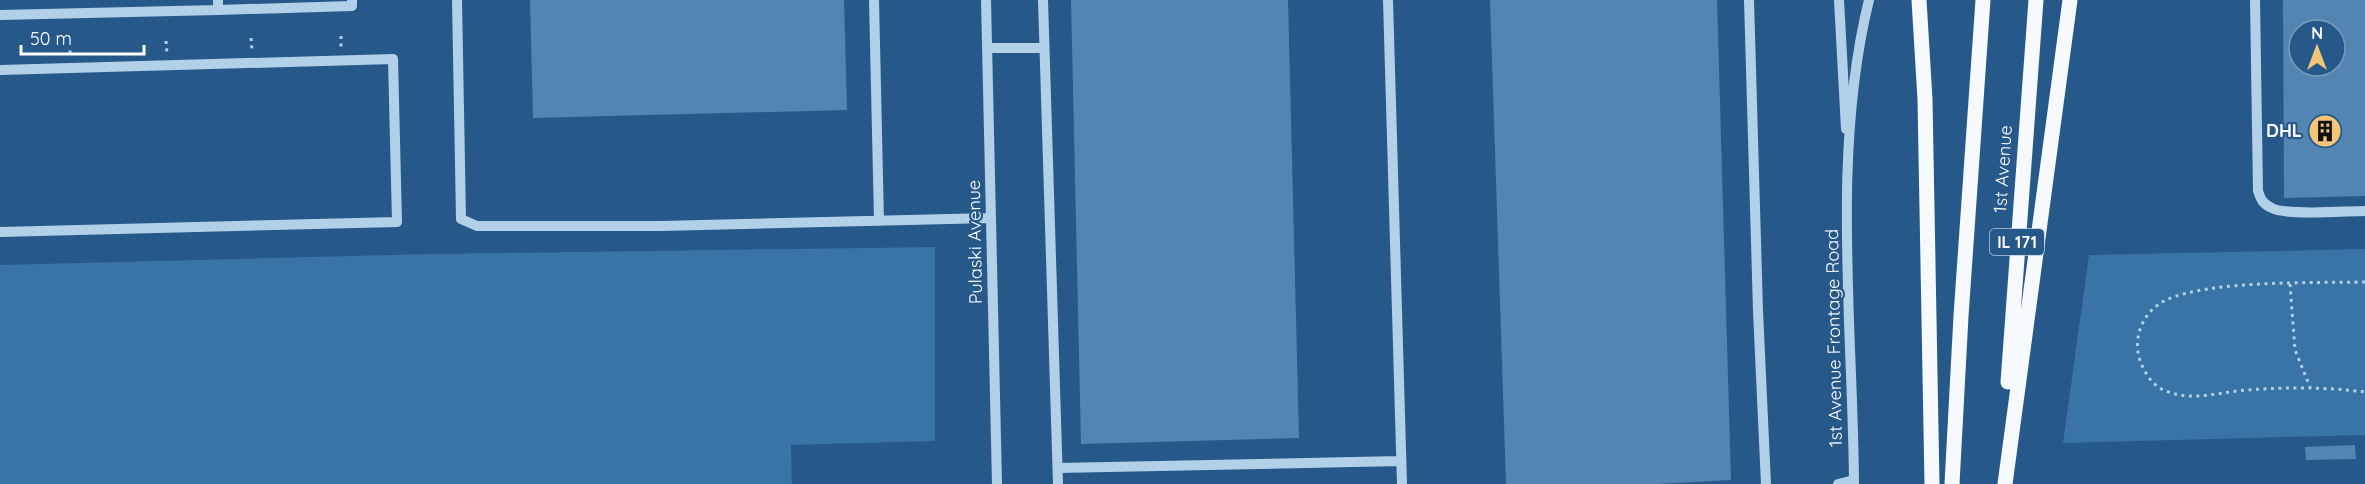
<svg xmlns="http://www.w3.org/2000/svg" width="2365" height="484" viewBox="0 0 2365 484" font-family="Quicksand,sans-serif">
	<rect width="100%" height="100%" fill="#265989"/>
	<path fill="#3a73a6" d="M935,247V441L791,445L792,484H0V265L429,254Z
		M2365,249V435L2063,443L2089,255Z"/>
	<path fill="#5285b2" fill-rule="evenodd" d="M530,0H844L847,110L533,118Z
		M1071,0H1288L1299,438L1081,444Z
		M1490,0H1717L1731,480L1657,484H1506Z
		M2283,0H2365V196L2284,198ZM2299,30H2335V66H2299Z
		M2355,445L2356,459L2306,460L2305,447Z"/>
	<g fill="none" stroke-linecap="round" stroke-linejoin="round">
		<path stroke="#b3d0e9" stroke-width="3" stroke-dasharray="3 4.5" stroke-linecap="butt" d="M341,36V49
			M251,38L252,51
			M166,41L167,54
			M70,43V56
			M2365,282C2314,283 2209,280 2166,300C2145,310 2133,334 2139,357C2143,371 2152,386 2166,391C2193,402 2219,392 2247,390C2286,387 2326,387 2365,392
			M2290,284L2295,350L2310,387"/>
		<path stroke="#b3d0e9" stroke-width="10" d="M218,0V10L352,6V0
			M457,0L461,219L477,226H661L991,218
			M874,0L879,221
			M986,0L997,484
			M1043,0L1058,484
			M1388,0L1402,484
			M1749,0L1758,311L1766,484
			M1839,0L1846,129
			M2255,0L2258,191C2261,200 2263,204 2272,208C2286,216 2346,211 2365,211
			M0,15L218,10
			M987,48H1044
			M0,70L393,59L397,222L0,232
			M1058,468L1401,461
			M1838,484L1854,480
			M1854,484C1853,327 1831,153 1869,0"/>
		<path stroke="#f6fafe" stroke-width="15" d="M1919,0L1925,99L1932,484
			M2008,382L2036,0
			M1952,484L1961,316L1983,0
			M2005,484L2070,0"/>
	</g>
	<defs>
		<g id="building-disc" transform="scale(1.725)"><circle r="9.5" fill="#f3c578" stroke="#265989"/><path d="M-4-6H4V6H1V3H-1V6H-4ZM-2.5-4.3h1.7v1.8h-1.7ZM.8-4.3h1.7v1.8H.8ZM-2.5-1h1.7V.8h-1.7ZM.8-1h1.7V.8H.8Z" fill="#111"/></g>
	</defs>
	<g fill-rule="evenodd">
		<use href="#building-disc" x="2325" y="131"/>
	</g>
	<g text-anchor="middle" stroke-width="4.5" stroke-linejoin="round" paint-order="stroke">
		<rect fill="#265989" stroke="#becddc" stroke-width="1.5" x="1990" y="229" width="54" height="26" rx="4.5"/>
		<g font-size="16" font-weight="bold" fill="#fff">
			<text x="2017" y="248">IL 171</text>
		</g>
		<g font-size="18" font-weight="bold" fill="#fff" stroke="#265989" text-anchor="end">
			<text x="2302" y="137">DHL</text>
		</g>
		<g font-size="18" fill="#fff" stroke="#265989">
			<text transform="translate(2003 169) rotate(-86)" y="6">1st Avenue</text>
			<text transform="translate(975 242) rotate(-91)" y="6">Pulaski Avenue</text>
			<text transform="translate(1834 338) rotate(-91)" y="6">1st Avenue Frontage Road</text>
		</g>
	</g>
	<g transform="translate(2317 48)"><circle r="28" fill="#265989" stroke="#7d9bb8" stroke-width="1.5"/>
	<path d="M0-4.5L10 22L0 15L-10 22Z" fill="#f3c578"/>
	<text y="-9" font-size="16" font-weight="bold" text-anchor="middle" fill="#ffffff">N</text>
	</g>
	<path d="M21 45v9h123v-9" fill="none" stroke="#ffffff" stroke-width="3"/>
	<text x="30" y="45" font-size="18" fill="#ffffff" stroke="#265989" stroke-width="4.5" paint-order="stroke">50 m</text>
</svg>
